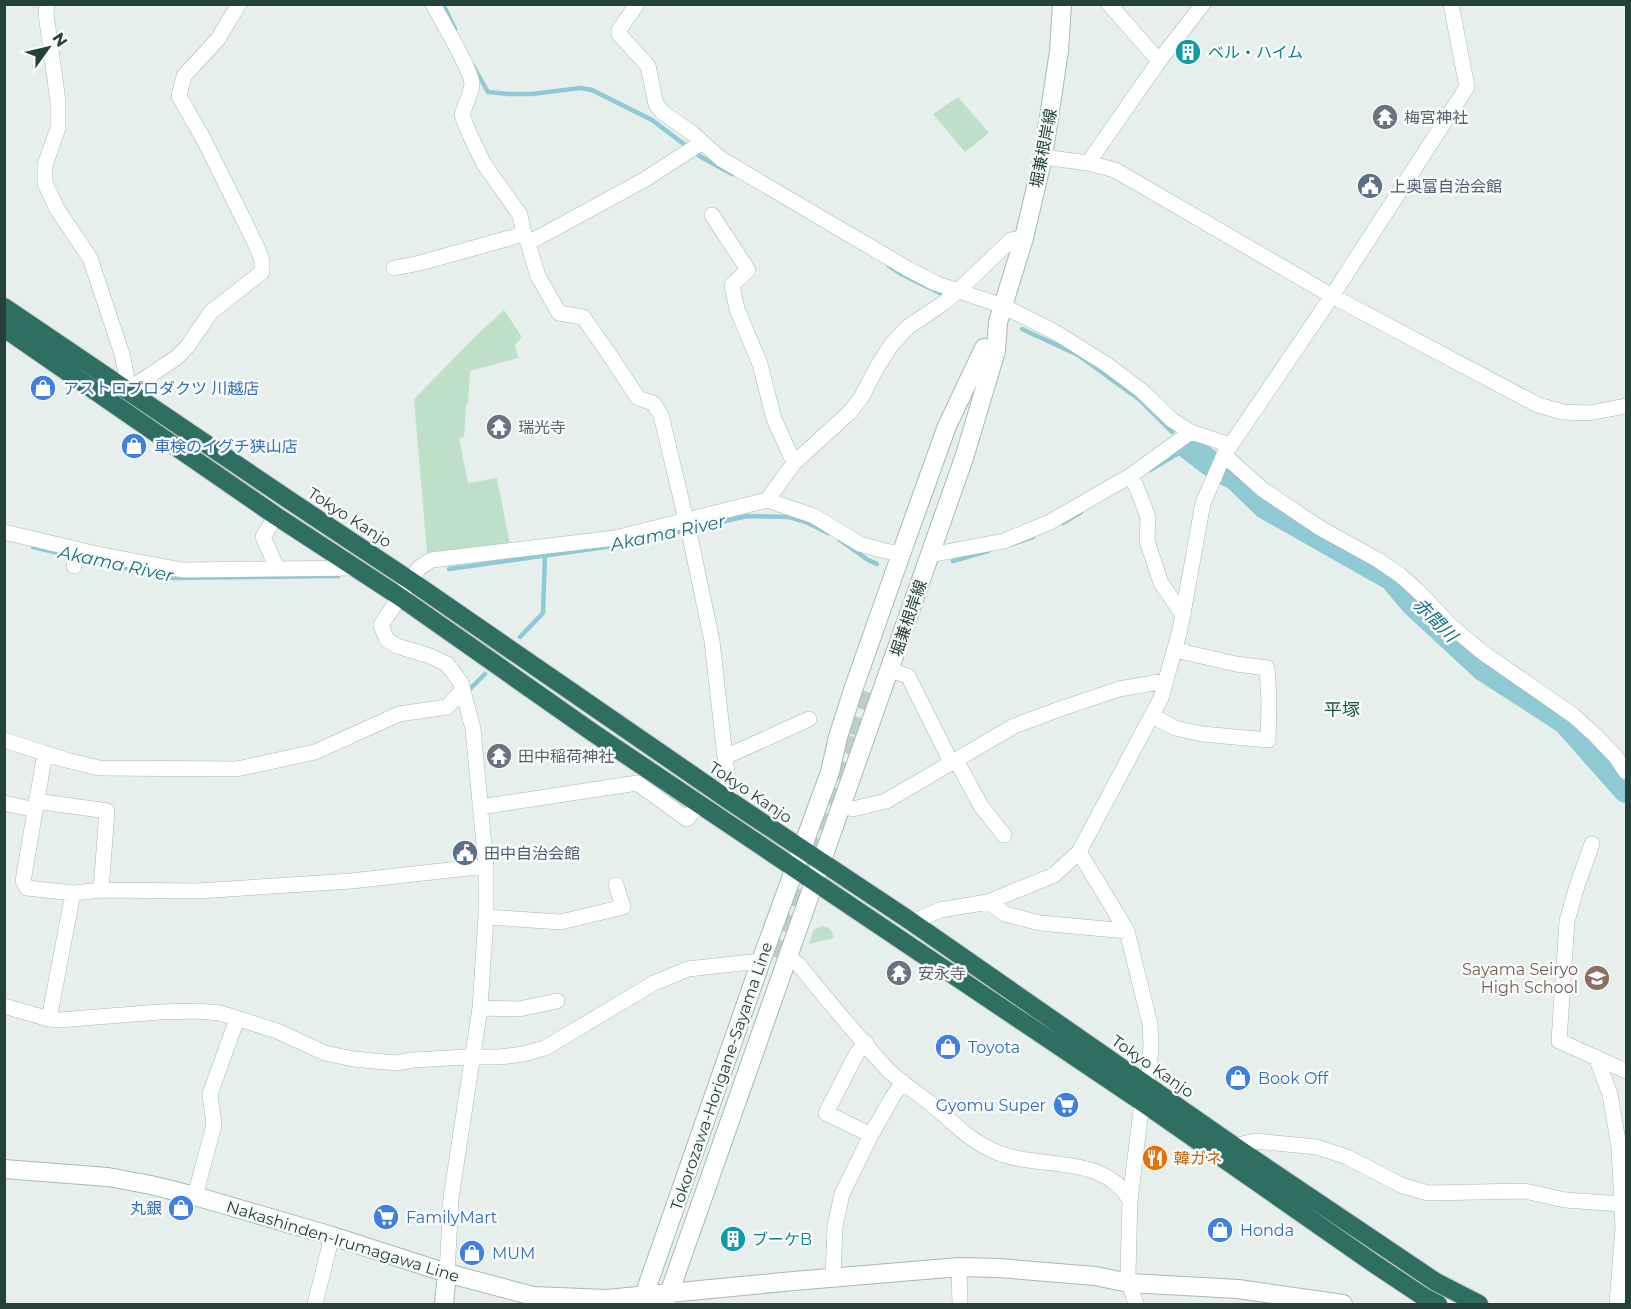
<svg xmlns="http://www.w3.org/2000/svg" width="1631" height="1309" viewBox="0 0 1631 1309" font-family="Montserrat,'Noto Sans JP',sans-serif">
	<rect width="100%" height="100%" fill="#e6efeb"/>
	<path fill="#bfe0c8" d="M958,97L989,133L965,152L933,114Z
		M504,310L522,337L515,345L518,358L470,371L468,404L466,405L464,437L459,438L468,483L497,478L510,545L427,553L414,399L481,331Z
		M822,926C830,926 832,931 834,938L809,944L814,930Z"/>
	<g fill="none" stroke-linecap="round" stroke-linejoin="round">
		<path stroke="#8ec9d4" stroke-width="4.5" d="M443,4L455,29
			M473,66L488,92L509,94H532L580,88L592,90L652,120L701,157L732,174
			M889,266L901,274L944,295
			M1022,329L1078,355L1140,400L1172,432
			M1150,470L1189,447
			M1063,523L1081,512
			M840,540L868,560L877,564
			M1013,544L1033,537
			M33,547L84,559L173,578L338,576
			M953,561L988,551
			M449,569L620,545L747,516L789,517L806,522L828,533
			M520,637L543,613L545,554
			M471,688L485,674"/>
		<path stroke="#8ec9d4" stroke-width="26" d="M1189,447L1211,464
			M1225,472L1235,477L1265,506L1392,578L1414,604L1483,668L1565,721L1626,790"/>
		<path stroke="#bfccc8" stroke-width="18" stroke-dasharray="18 9" stroke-linecap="butt" d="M848,733L864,688
			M778,958L860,724"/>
		<g stroke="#a8b8b2" stroke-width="16">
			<path id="street" d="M47,4L46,14L58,101V128L45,165V183L57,209L90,258L122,354L126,373L128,390L176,358L187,347L211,312L262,272V261L257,247L204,140L179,96L184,76L218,39L239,4
				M433,4C440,18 472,71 472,84C471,94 465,105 462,115L469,133L484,164L520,215L524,234L528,243L538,276L559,313L583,317L607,351L638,398L653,403L661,415L689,532L712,641L730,801
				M637,4L619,30V34L648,66L656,104L662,112L692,133L721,159L908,269L935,283L1003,306L1055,332L1106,364L1142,391L1172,420L1191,432L1230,445
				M1109,4L1159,61
				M1043,157L1088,163L1115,170L1332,296L1538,405L1563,412L1589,413L1626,406
				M1088,163L1159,61L1203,4
				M712,215L748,270L732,285L737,309L760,364L774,419L794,463
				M528,243L644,180L701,143
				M394,268L420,263L524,234
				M1224,455L1262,489L1320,528L1378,560L1400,575L1418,591L1450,625L1482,652L1574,716L1595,735L1616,757L1626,772
				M1130,476L1136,486L1148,517L1147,541L1161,583L1183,615
				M767,500L814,516L860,544L881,550L901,554
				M276,516L263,537L277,568
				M4,532L97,554L182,570L355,568
				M930,555L1004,541L1050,522L1130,476L1191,432
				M74,566L76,549
				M890,670L908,676L951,762
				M1152,716L1175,728L1202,734L1268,740L1269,701L1267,668L1236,664L1175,650
				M4,740L66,760L99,768L237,769L315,752L399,714L447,707L463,690
				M45,753L23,881L27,888L73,893L101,890L198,891L351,881L486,866
				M725,757L809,719
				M956,760L981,806L1004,835
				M36,801L107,811L101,890
				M4,803L35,810
				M841,805L853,809L886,801L1014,726L1057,710L1119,689L1166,681
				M480,807L637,783L687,819L699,804
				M1592,844L1577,886L1567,921L1559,1041L1626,1071
				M1079,852L1127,931L1150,1024L1151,1045L1149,1072L1145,1085
				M988,902L1005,914L1040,923L1127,931
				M486,917L561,922L623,907L616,885
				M912,922L940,910L988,902L1054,875L1079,852L1161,698L1180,630L1203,503L1224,455L1332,296L1467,87L1451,4
				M788,956L798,964C827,999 856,1035 887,1069C900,1082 916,1092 930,1103C950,1120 968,1139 992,1150C1036,1172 1101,1151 1130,1200
				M4,1006L49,1019L59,1020L160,1012L197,1011L220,1013L277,1031L325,1053L353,1059L396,1063L413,1060L466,1057H500L523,1054L545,1048L654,983L688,969L761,961
				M480,1008L519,1009L557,1001
				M49,1019L73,893
				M866,1043L857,1053L826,1113L871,1135
				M1596,1057L1610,1094L1619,1147L1623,1227L1617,1304
				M1234,1146L1255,1141L1317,1147L1347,1157L1401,1185L1428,1193L1525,1191L1565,1200L1621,1204
				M195,1196L214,1125L210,1094L237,1019
				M959,1267L960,1304
				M447,1273L451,1198L480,1008L486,917V866L473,729L461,683L447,664L430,656L397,646L387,640L381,625L419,568L431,560L615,538L767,500L794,463L850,412L861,398L876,369L891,345L908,327L945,302L959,290L1011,240L1024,238
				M833,1278L835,1226L842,1194L871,1135L893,1096L903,1082
				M315,1304L332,1236
				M1136,1304L1129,1283L1128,1273L1130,1200L1142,1102"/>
		</g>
		<g stroke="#a4bbb3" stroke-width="20">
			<path id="secondary" d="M991,363L996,351L998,322L1024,238L1043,157L1059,51L1062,4
				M4,1169L108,1177L151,1185L195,1196L332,1236L447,1273L533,1296L607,1299L794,1281L959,1267L999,1268L1095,1276L1129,1283L1238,1289L1343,1304
				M666,1302L964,458L996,351
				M444,1304L447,1273
				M641,1304L761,961L830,772L838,737L853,690L901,554L947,426L984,348"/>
		</g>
		<g stroke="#c2cac8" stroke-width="20">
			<path id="highway" d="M4,307L289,500L411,581L730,801L912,922L1234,1146L1436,1282L1479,1304
				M4,328L276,516L400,597L592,732L1142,1102L1373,1263L1424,1297L1438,1304"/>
		</g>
		<use href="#street" stroke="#fff" stroke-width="15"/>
		<use href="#secondary" stroke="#fff" stroke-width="18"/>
		<use href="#highway" stroke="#2f6f62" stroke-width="18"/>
	</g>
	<defs>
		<g id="building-disc" transform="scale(1.35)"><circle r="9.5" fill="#0f9aa8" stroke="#f7fbf9"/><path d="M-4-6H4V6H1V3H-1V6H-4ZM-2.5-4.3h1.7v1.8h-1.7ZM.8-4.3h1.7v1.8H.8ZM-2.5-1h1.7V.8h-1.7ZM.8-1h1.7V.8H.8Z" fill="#fff"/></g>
		<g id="temple-disc" transform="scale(1.35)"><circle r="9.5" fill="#6b7280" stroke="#f7fbf9"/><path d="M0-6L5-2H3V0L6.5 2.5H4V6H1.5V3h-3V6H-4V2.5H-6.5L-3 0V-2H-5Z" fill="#fff"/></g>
		<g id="civic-disc" transform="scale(1.35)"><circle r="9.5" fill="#5c6f8a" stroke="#f7fbf9"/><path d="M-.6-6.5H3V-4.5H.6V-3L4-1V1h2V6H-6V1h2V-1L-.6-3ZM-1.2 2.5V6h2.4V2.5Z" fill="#fff"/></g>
		<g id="shop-disc" transform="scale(1.35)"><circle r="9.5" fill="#3f7fe0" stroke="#f7fbf9"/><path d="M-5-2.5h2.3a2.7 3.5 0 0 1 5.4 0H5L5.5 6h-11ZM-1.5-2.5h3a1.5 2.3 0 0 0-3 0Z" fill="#fff"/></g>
		<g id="school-disc" transform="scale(1.35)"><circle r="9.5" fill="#8d6e63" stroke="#f7fbf9"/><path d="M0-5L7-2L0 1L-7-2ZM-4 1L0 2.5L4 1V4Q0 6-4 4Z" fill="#fff"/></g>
		<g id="supermarket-disc" transform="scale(1.35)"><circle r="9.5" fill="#3f7fe0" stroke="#f7fbf9"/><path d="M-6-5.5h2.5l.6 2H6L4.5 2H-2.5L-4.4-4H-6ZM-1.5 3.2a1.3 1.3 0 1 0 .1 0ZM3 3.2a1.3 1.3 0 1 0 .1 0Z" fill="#fff"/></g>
		<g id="restaurant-disc" transform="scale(1.35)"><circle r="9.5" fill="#e8710a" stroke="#f7fbf9"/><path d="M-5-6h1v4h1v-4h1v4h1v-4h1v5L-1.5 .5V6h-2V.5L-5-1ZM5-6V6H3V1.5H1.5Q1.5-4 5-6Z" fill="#fff"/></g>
	</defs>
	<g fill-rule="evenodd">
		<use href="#building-disc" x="1188" y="52"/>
		<use href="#temple-disc" x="1385" y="117"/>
		<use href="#civic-disc" x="1370" y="186"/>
		<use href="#shop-disc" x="43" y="388"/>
		<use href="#temple-disc" x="499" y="427"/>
		<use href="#shop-disc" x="134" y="446"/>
		<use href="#temple-disc" x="499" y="756"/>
		<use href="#civic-disc" x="465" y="853"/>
		<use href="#temple-disc" x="899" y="973"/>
		<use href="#school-disc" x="1597" y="978"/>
		<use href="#shop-disc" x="948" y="1047"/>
		<use href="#shop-disc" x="1238" y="1078"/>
		<use href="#supermarket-disc" x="1066" y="1105"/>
		<use href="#restaurant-disc" x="1155" y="1158"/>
		<use href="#shop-disc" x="181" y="1208"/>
		<use href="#supermarket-disc" x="386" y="1217"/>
		<use href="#shop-disc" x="1220" y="1230"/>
		<use href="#building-disc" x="733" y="1239"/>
		<use href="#shop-disc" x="472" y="1253"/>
	</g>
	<g text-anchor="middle" stroke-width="5" stroke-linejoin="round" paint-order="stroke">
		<g font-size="16" fill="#0d838f" stroke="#f7fbf9" text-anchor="start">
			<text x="1208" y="58">ベル・ハイム</text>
			<text x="752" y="1245">ブーケB</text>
		</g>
		<g font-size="16" fill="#5b616d" stroke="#f7fbf9" text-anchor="start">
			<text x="1404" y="123">梅宮神社</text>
			<text x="518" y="433">瑞光寺</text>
			<text x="518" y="762">田中稲荷神社</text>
			<text x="918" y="979">安永寺</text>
		</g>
		<g font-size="16" fill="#24423a" stroke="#f7fbf9">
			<text transform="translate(1043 148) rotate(-79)" y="6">堀兼根岸線</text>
			<text transform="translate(350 517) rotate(33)" y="6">Tokyo Kanjo</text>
			<text transform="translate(908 618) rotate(-71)" y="6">堀兼根岸線</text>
			<text transform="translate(751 792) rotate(34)" y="6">Tokyo Kanjo</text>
			<text transform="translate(1153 1066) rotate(35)" y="6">Tokyo Kanjo</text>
			<text transform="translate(721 1076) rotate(-71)" y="6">Tokorozawa-Horigane-Sayama Line</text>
			<text transform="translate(343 1241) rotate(17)" y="6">Nakashinden-Irumagawa Line</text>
		</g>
		<g font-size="16" fill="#4e5e75" stroke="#f7fbf9" text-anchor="start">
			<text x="1390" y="192">上奥富自治会館</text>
			<text x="484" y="859">田中自治会館</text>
		</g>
		<g font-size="16" fill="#366cbe" stroke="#f7fbf9" text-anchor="start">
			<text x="63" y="394">アストロプロダクツ 川越店</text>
			<text x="154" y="452">車検のイグチ狭山店</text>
			<text x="968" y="1053">Toyota</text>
			<text x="1258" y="1084">Book Off</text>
			<text x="1046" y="1111" text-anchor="end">Gyomu Super</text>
			<text x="162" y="1214" text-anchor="end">丸銀</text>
			<text x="406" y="1223">FamilyMart</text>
			<text x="1240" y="1236">Honda</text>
			<text x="492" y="1259">MUM</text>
		</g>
		<g font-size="16" fill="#785e54" stroke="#f7fbf9" text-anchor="end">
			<text x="1578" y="975">Sayama Seiryo<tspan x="1578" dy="18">High School</tspan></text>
		</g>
		<g font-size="16" fill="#c56008" stroke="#f7fbf9" text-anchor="start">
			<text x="1174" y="1164">韓ガネ</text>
		</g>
		<g font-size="18" font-style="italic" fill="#1c6f80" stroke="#f7fbf9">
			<text transform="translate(668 533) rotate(-12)" y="6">Akama River</text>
			<text transform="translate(116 564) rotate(12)" y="6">Akama River</text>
			<text transform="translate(1435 620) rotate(45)" y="6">赤間川</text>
		</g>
		<g font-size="18" fill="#1f5548" stroke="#f7fbf9">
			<text x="1342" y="716">平塚</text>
		</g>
	</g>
	<rect width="1631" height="1309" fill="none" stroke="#24423a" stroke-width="12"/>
	<g transform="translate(48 48) rotate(56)" stroke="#f7fbf9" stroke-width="4.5" paint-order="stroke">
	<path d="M0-4.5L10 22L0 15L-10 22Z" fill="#24423a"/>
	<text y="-9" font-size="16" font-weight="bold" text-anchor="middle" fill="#24423a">N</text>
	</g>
</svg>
